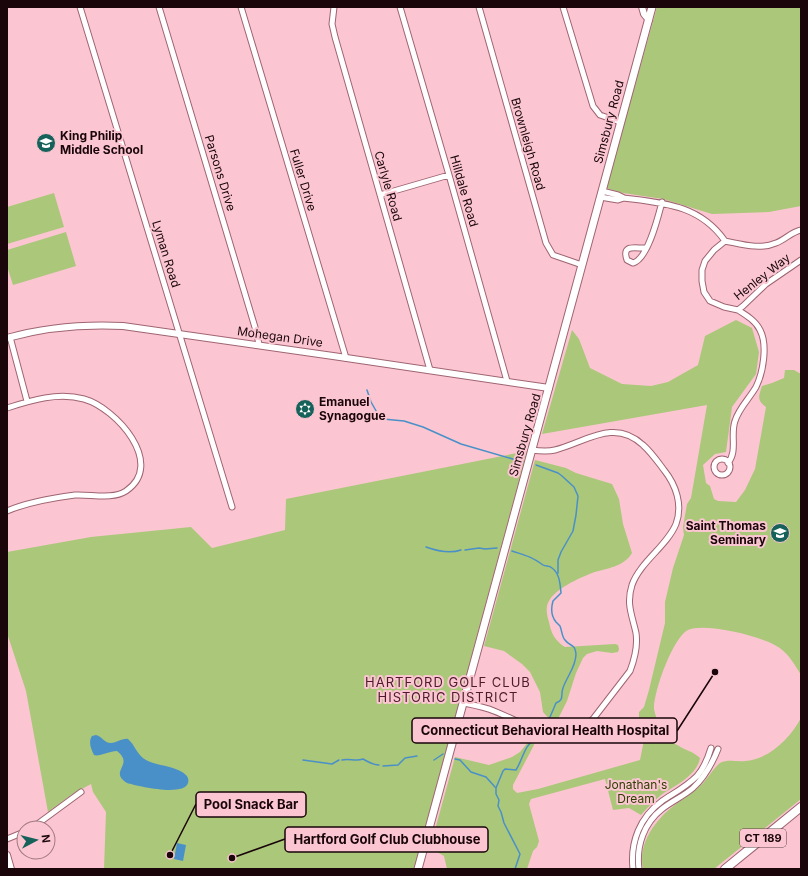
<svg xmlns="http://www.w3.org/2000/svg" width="808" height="876" viewBox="0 0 808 876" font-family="Inter,sans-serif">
	<rect width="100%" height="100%" fill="#fbc6d1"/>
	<path fill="#abc77a" d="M657,7H801V206L769,212L712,214L663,199L623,193L606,188Z
		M54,193L64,227L7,244V207Z
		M66,232L76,266L13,285L7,266V250Z
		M736,320L752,328L759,352L756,374L732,407L726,452L715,454L703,465L706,483L710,486L714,499L718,501L736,502L745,490L755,469L766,407C756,400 759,396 762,386L772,383L784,378L785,370H794L801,374V675C795,665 790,656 781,649C767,637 705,622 688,630C673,637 653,693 654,709C655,714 657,720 659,724C663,732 670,742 679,746C685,750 694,752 700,758C697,776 674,786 661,795C654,801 647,808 641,815L629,808L613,810L605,779L531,799L529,804L539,841L537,847L533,851L527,869H447L444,856L430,848L455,757L489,765L512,757L520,752L528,742L533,741L534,745L513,785V789L517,793L538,789L640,760L645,735L639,724V712L644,707L649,690L665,623V602L673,568L684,535L683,527L687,504L691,498L707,405L542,434L572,330L579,339L590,368L622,384L651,386L668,382L698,365L705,336Z
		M527,451L414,869H104L106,812L93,792L91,784L71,795L48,812L26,691L7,633V552L91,537L191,527L212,548L285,530L286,499Z
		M535,460L566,468L576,473L612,484L619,499L623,524L632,553C624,567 607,568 592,573C579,578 555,589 549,601C545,607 547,616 549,622C551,633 555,641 565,647L615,644L618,645L619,649L618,652L612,653L597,651L587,654L583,658L576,673L567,701L559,717L558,720L552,722L543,712L540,692L530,672L522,664L504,651L484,646Z
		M801,718V799L714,869H643C638,845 653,823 671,808C680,800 691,795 700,786C706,781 715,766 720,763C728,759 737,762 745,761C770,759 790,738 801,718Z"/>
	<path fill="#4a90c8" d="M96,735C102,736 104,743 111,743C117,743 122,738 128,739C135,745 137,755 146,760C157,766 177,766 186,775C188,777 189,780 188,783C184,797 137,786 127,783C108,771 135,765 117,751C109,751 99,757 94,755C91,749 88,742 92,736Z
		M177,843L186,845L183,861L174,859Z"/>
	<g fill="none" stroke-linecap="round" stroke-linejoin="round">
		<path stroke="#4a90c8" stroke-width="1.5" d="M367,390L371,402L379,416L383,419L404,421L423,427L461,444L523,462
			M536,465L558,473L562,476L574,487L578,496L576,515L573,531L561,552L558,560V573
			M426,547C437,551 450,554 461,550
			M465,550L479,548L485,549L497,548
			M512,551C527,556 530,556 543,565C546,567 549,565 552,568C560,574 560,584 561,593L553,601C551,608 551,616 556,622C557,623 559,625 560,626C562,631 562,637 565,640C570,647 575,643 576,654C576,667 567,676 563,688C560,696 565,699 556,703L550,717L544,723
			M455,759L460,760L471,772L486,777L495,787
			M303,760L332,764L339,760
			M342,760C349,758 356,762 363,759C368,762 374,765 379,765
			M434,760L443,754
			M383,766L398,765L405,758L417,756
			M515,869L520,854L504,823L501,812L498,806L499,800L496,794V788L503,771L505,769L516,770C523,759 524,745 536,738"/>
		<g stroke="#9f6472" stroke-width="7">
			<path id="minor" d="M80,7L232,507
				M159,7L257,334L259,345
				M241,7L346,358
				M334,7L332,24L335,37L430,370
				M400,7L449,175L507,381
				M479,7L546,243L553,255L582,265
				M563,7L593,106L600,115L620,122
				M602,191L618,195L624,198
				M380,195L449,175
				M600,197L618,200L624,198C664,203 700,205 725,241
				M801,230C791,232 785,240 776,243C760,250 741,244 725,241L714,250L705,261L702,270V281L704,292L710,301L724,307L738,310L743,306L766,284L801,260
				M646,248C637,249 621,243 627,260L633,263C648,259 658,217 662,202
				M10,337L27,401
				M7,408C32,400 58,392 84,399C116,408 166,464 126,491C112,500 91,494 75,495C52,498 28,502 7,511
				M714 467a8 8 0 1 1 16 0a8 8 0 1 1-16 0Z
				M728,463C738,451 730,435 735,421C739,408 749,399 756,387C763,373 768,345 760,330C756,321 746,315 738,310
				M464,703C474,705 485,707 494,711C530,725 557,750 593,719L630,671C635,658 638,646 636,633C632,615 626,604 632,585C640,562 667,546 676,524C683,505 676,485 664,470C658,462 651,452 643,445C614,418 586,442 555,450C547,452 539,451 531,450
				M32,828L81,792
				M7,839L24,832
				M633,869C630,842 640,817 662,801C674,793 686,787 697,776C704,768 708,758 711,748
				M639,869C636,846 644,823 662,809C672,801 684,796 693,788C705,777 712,764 718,749"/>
		</g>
		<g stroke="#9f6472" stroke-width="8">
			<path id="tertiary" d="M642,7L644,14L649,20
				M7,338C46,327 82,324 123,326L333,356L549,388
				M7,855L11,869"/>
		</g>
		<g stroke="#9f6472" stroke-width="9">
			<path id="secondary" d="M418,869L652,7"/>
		</g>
		<g stroke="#9f6472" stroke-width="10">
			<path id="primary" d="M725,869L801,807"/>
		</g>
		<use href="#minor" stroke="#fff" stroke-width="5"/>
		<use href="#tertiary" stroke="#fff" stroke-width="6"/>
		<use href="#secondary" stroke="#fff" stroke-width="7"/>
		<use href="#primary" stroke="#fff" stroke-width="8"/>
	</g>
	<defs>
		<g id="school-disc" transform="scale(1)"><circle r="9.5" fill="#16625b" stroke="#fbc6d1"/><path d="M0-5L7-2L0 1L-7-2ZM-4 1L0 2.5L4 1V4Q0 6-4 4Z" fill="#fff"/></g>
		<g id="synagogue-disc" transform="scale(1)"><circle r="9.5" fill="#16625b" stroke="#fbc6d1"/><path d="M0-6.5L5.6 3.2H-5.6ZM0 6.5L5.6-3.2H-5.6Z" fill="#fff"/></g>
	</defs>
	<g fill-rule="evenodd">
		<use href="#school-disc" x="46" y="143"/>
		<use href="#synagogue-disc" x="305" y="409"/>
		<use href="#school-disc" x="780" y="533"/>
	</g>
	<g text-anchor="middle" stroke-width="4" stroke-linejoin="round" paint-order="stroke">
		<rect fill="#fbc6d1" stroke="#5d3f46" stroke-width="1" x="740" y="829" width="46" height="18" rx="3"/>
		<g font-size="11" font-weight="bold" fill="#19050a">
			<text x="763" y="842">CT 189</text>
		</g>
		<g font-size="12" fill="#19050a" stroke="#fbc6d1">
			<text transform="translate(609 122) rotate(-75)" y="4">Simsbury Road</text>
			<text transform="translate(528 144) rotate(74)" y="4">Brownleigh Road</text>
			<text transform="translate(220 173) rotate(73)" y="4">Parsons Drive</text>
			<text transform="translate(303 180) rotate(73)" y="4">Fuller Drive</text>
			<text transform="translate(388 186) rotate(74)" y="4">Carlyle Road</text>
			<text transform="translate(464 191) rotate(74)" y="4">Hilldale Road</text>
			<text transform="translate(166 254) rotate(73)" y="4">Lyman Road</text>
			<text transform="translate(762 277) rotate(-38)" y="4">Henley Way</text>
			<text transform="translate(280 337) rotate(8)" y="4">Mohegan Drive</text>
			<text transform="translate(525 435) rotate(-74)" y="4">Simsbury Road</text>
		</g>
		<g font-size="12" font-weight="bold" fill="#19050a" stroke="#fbc6d1" text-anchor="start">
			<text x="60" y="140">King Philip<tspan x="60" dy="14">Middle School</tspan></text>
			<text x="319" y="406">Emanuel<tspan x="319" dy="14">Synagogue</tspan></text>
			<text x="766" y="530" text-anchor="end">Saint Thomas<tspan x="766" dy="14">Seminary</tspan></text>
		</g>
		<g font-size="12" fill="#2e3f02" stroke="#fbc6d1">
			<text x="636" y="789">Jonathan's<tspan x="636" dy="14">Dream</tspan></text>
		</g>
		<g font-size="13" letter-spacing="1" fill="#4d1b2a" stroke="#fbc6d1">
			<text x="448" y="687">HARTFORD GOLF CLUB<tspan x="448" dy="15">HISTORIC DISTRICT</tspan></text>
		</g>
	</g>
	<path fill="none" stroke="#19050a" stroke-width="1.5" d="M715 672L677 731M170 855L196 804M232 858L285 839"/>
	<g fill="#19050a" stroke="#fbc6d1" stroke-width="1.5">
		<circle cx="715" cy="672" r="4"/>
		<circle cx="170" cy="855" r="4"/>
		<circle cx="232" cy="858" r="4"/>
	</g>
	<g fill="#fbc6d1" stroke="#19050a" stroke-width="1.5">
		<rect x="412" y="718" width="265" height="25" rx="4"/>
		<rect x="196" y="792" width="110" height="25" rx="4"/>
		<rect x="285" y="827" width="203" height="25" rx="4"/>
	</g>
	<g font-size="13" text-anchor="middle" font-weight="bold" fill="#19050a">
		<text x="545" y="735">Connecticut Behavioral Health Hospital</text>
		<text x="251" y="809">Pool Snack Bar</text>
		<text x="387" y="844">Hartford Golf Club Clubhouse</text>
	</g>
	<rect width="808" height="876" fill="none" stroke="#19050a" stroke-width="16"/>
	<g transform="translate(36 840) rotate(83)"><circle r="19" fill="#fbc6d1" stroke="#a17981"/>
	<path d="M0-3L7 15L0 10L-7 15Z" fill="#16625b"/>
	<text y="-6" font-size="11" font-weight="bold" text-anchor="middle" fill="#19050a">N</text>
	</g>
</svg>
